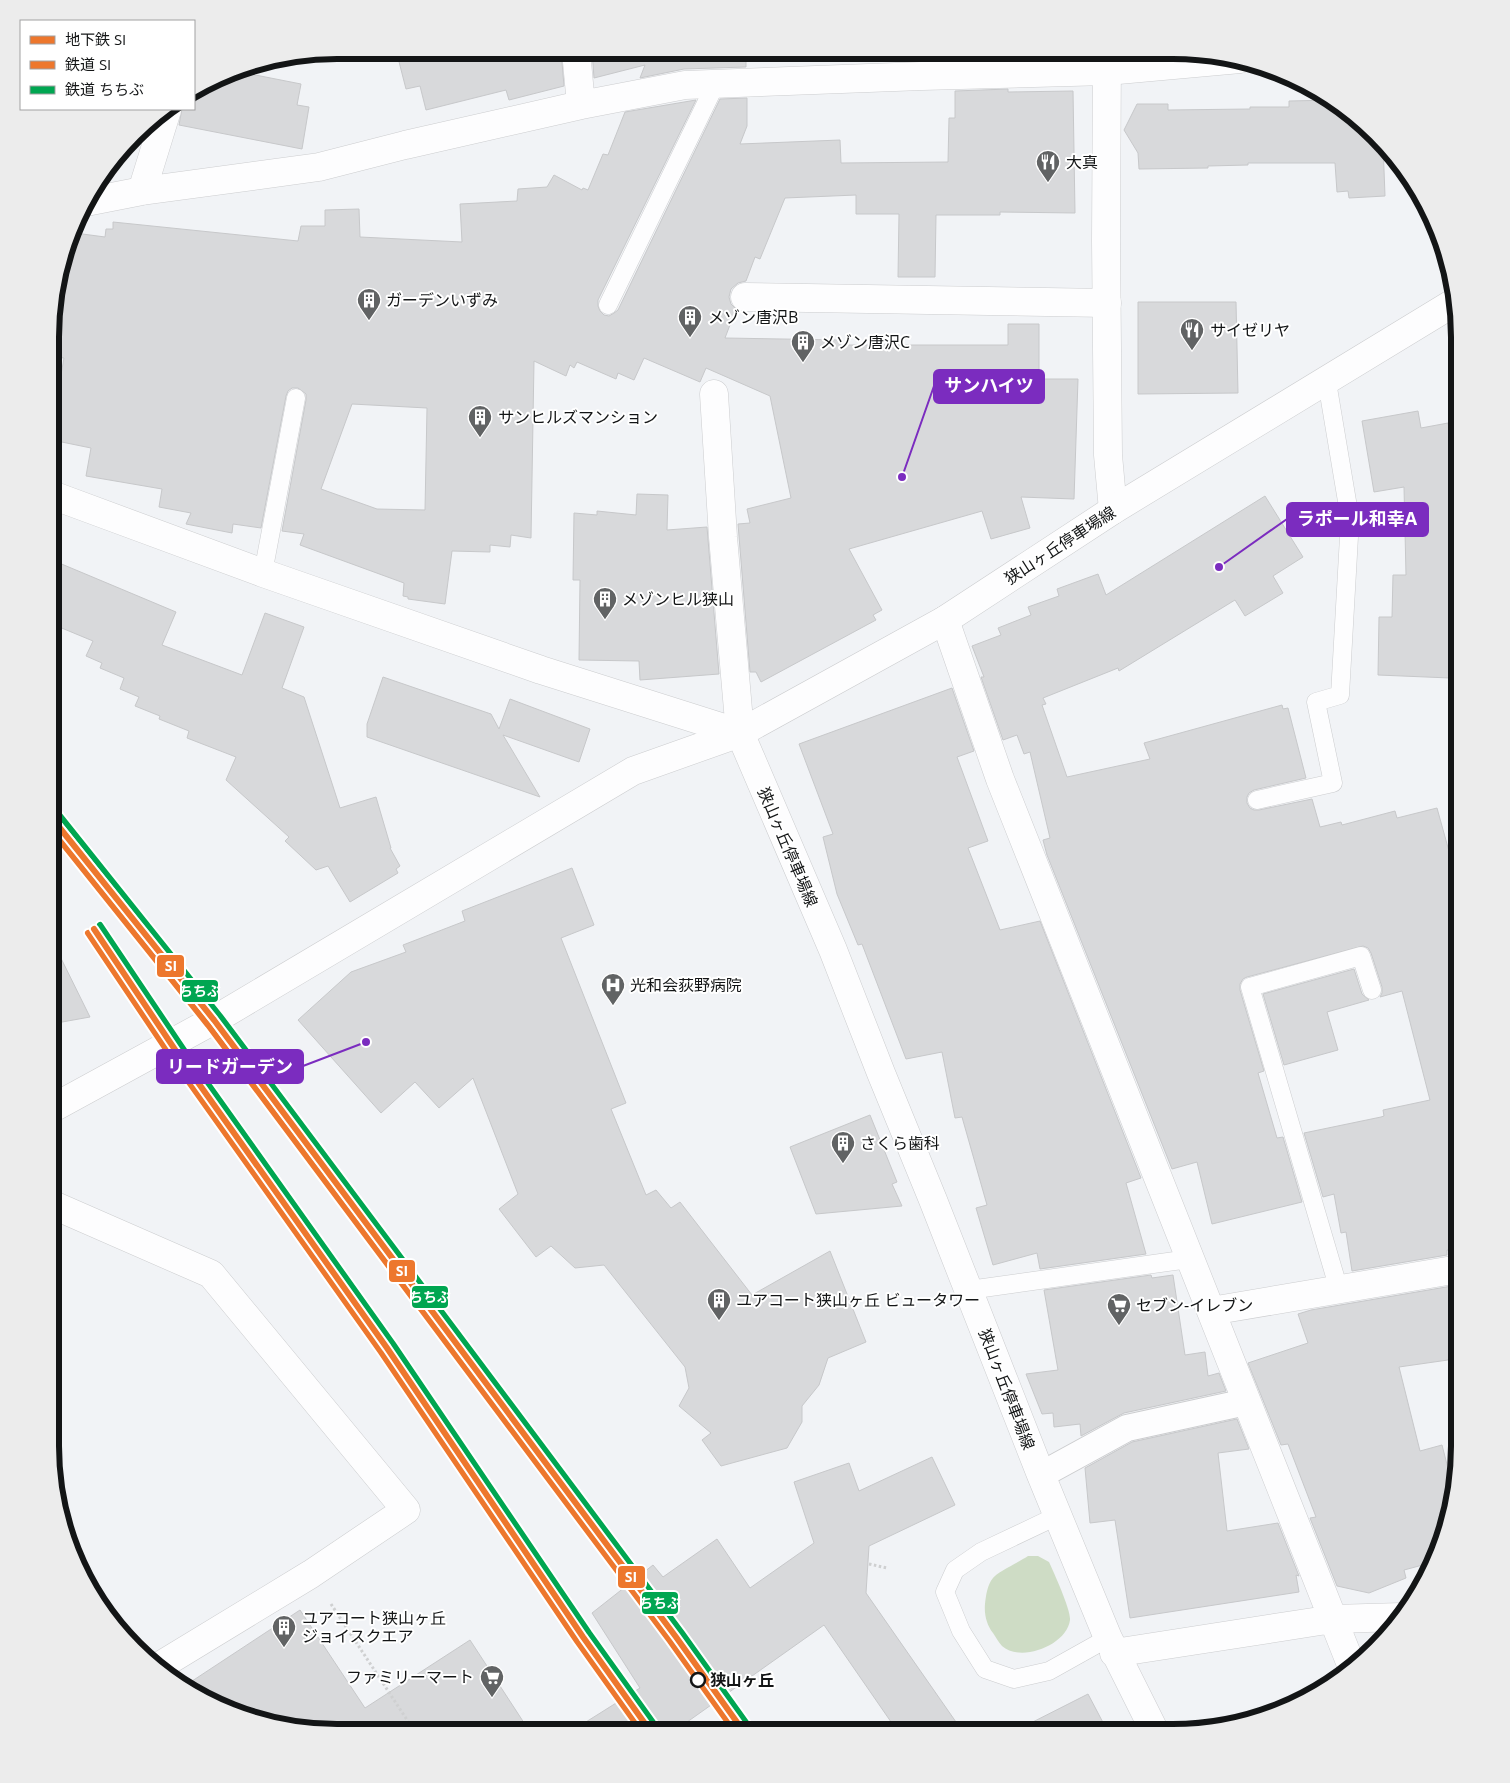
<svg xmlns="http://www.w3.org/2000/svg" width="1510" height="1783" viewBox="0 0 1510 1783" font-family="'Open Sans','Noto Sans JP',sans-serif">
	<rect width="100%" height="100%" fill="#f1f3f6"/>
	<path fill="#cedcc5" d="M1028,1556H1038L1049,1562C1054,1573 1071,1610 1070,1620C1067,1645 1021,1663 1002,1646C998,1642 996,1637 993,1633C987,1625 984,1615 985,1604C986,1596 987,1585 993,1578C997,1572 1021,1561 1028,1556Z"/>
	<path fill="#d8d9db" stroke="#c7c8ca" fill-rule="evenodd" d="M396,50L561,51L564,86L509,100L506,90L426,110L420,86L406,89Z
		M592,51H746V67L684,69L640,78L645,65L594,78Z
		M954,52H1008V58L954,60Z
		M235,71L301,84L297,105L309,107L302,149L179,125L182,109H194V95Z
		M1008,89V92L1073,91L1075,213L1000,212V215H936L935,277H898L899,214H856V195L785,198L760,259L755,257L746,281L738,283L731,289L729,297L731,304L736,309L725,338L840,340V345H1008V324H1039V379H1078L1074,499L1021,497L1030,528L991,539L982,511L849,549L882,610L873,615L876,620L761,682L756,672H750L738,524L750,523L747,509L791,498L770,396L706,368L700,382L644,358L634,380L618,373L616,379L577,362L574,368L570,365L566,376L534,361L531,538L511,535L510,547L490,545V552L452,551L445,604L408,599V597L403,596L404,583L300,545L304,534L282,531L306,400V394L298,388H292L288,391L286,396L261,528L233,524L232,533L186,524L191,513L159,507L162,489L86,476L91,448L52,440V424L64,358L54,357V354L52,353V299L75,233L105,237L106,229H113V222L298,241L301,226H325V210L359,209L360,237L462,242L460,204L517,201L518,189L547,187L554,175L582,190L583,188L588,190L603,154L608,155L625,112L696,100L598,300V306L600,311L604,315L609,316L614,313L618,310L720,99L747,98V126L740,144L840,140L841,163L948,162L949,118H955V91ZM352,404L427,408L425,510L377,509L321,489Z
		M1334,100L1376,134L1383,144L1385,196L1349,198L1348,191L1337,192L1335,163H1248V165L1208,166V168L1139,169L1138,153L1124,130L1137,104H1168V110L1250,109V107H1289V101Z
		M1138,302H1236L1238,393L1138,394Z
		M1418,411L1421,428L1448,423L1460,489V656H1451L1450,678L1378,675L1379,617H1392L1393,575H1406L1404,487L1374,492L1362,421Z
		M637,494L668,495L667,530L707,527L719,674L640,680L639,661L579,660L580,580H573L574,513L597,515V511L636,515Z
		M1265,496L1303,557L1273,576L1283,593L1245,616L1235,600L1119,671L1118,668L1043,698L1046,704L1042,705L1067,777L1150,759L1144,743L1282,705L1283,709L1288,708L1306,778L1254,790L1249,793L1247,797V803L1250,808L1254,810H1259L1312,799L1320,827L1341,822L1342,825L1395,811L1397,818L1437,808L1460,891L1459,1251L1447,1250V1255L1352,1271L1346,1232L1341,1233L1334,1194L1323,1197L1304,1133L1381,1117L1384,1116L1383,1110L1430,1100L1402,991L1380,997L1382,993V987L1371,953L1368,948L1363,946L1247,977L1243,979L1240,984V990L1264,1071L1258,1073L1277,1138L1283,1137L1302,1202L1212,1224L1197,1162L1172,1169L1047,855L1043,840L1050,838L1030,752L1024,754L1017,735L1003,740L981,677H984L972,646L1001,635L998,628L1031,615L1028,607L1059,596L1057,589L1098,574L1106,595Z
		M52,560L176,612L162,645L242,675L265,613L304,627L282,688L304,697L340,808L376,797L391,848H390L400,866L396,869L398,873L350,902L328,866L316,870L285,841L289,837L226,780L236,757L187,738L189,731L159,719L160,716L135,706L139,697L120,689L124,678L100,668L102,663L86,656L93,641L52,624Z
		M383,677L491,714L499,729L510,699L590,729L579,762L503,735L540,797L367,737V724Z
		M952,688L974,751L957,757L988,841L968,848L1000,930L1040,921L1141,1178L1126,1183L1146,1254L1040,1269L1037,1253L993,1265L976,1208L987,1205L962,1117L955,1118L942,1052L906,1059L862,944L858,945L837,894L823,837L833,834L799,744Z
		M572,868L594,925L561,938L626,1103L611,1109L646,1195L656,1190L671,1208L680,1202L752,1295L830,1251L866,1342L828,1358L819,1385L802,1406V1422L787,1448L721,1466L702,1440L711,1433L679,1406L689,1388L685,1367L604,1265L575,1268L551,1246L536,1257L499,1209L518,1194L473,1078L439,1108L415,1082L381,1113L298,1020L351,972L406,952L403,945L465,921L462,911Z
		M51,938L90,1017L51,1024Z
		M1354,969L1362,994L1369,1000L1327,1012L1338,1050L1284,1065L1263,994Z
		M870,1115L897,1182L892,1184L902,1206L816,1214L790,1147Z
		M1151,1275L1152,1278L1173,1275L1185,1355L1205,1352L1208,1376L1219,1373L1226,1391L1124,1413L1081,1436L1080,1424L1054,1427L1053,1413L1042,1414L1026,1374L1058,1370L1044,1290Z
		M1452,1286L1455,1313H1451L1455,1343L1448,1360L1399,1367L1420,1451L1442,1445L1454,1492L1445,1538L1434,1562L1404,1570L1406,1578L1369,1593L1337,1586L1310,1518L1316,1517L1288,1444L1281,1445L1248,1363L1308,1343L1298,1314L1311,1310Z
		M1237,1419L1249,1449L1218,1453L1227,1531L1278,1523L1299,1576L1296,1575L1299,1592L1130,1618L1115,1520L1090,1523L1085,1468L1132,1442Z
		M932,1457L955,1505L869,1546L866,1593L963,1732H898L824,1625L673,1732H570L640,1688L592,1613L653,1565L663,1577L717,1539L750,1588L814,1543L794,1482L849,1463L859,1491Z
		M300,1610L365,1708L470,1640L530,1732H318L245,1718L193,1694L183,1687Z
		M1088,1694L1108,1732H1013Z"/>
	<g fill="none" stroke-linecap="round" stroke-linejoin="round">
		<g stroke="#cccdcf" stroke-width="19">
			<path id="service" d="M608,305L715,85
				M263,573L296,398
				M1257,800L1333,783L1316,702L1340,695L1350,519L1327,382
				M969,1290L1189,1259
				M1339,1290L1250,987L1361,956L1372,990
				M1059,1515L981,1552L955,1570L945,1592L961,1631L985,1669L1014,1679L1049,1671L1108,1638"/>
		</g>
		<g stroke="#cccdcf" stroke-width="28">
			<path id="pedestrian" d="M1041,1475L1127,1428L1246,1402"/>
		</g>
		<g stroke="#cccdcf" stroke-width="29">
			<path id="minor" d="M576,51L581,105
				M142,191L167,110
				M86,202L142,191L319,167L405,145L581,105L685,85L922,76L1107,71L1240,59
				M745,297L1107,303
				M52,495L263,573L541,670L740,733L723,537L714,394
				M945,620L1000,779L1352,1667
				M51,1204L211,1274L406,1510L311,1574L158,1667
				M1211,1311L1459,1269
				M1114,1653L1333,1619L1401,1617"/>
		</g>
		<g stroke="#cccdcf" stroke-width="29">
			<path id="tertiary" d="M1107,52L1106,241L1108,455L1113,510
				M51,1109L214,1020L633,771L740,733"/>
		</g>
		<g stroke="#cccdcf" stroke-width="29">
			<path id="secondary" d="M1155,1732L1108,1638L1041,1475L933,1200L881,1073L833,950L740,733L945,620L1113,510L1455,302"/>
		</g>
		<path stroke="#cfd0d1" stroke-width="3" stroke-dasharray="2.5 2.5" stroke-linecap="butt" d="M869,1564L887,1568
			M331,1604L415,1732"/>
		<use href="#service" stroke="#fdfdfe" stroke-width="18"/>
		<use href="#pedestrian" stroke="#fdfdfe" stroke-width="26"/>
		<use href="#minor" stroke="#fdfdfe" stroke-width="28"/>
		<use href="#tertiary" stroke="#fdfdfe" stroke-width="28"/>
		<use href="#secondary" stroke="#fdfdfe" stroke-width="28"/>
		<g stroke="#fff" stroke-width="10">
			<path id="rail-1" d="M51,829L208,1025L670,1641L735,1732
				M88,933L176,1064L381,1352L577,1641L642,1732"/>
		</g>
		<g stroke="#fff" stroke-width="10">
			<path id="rail-2" d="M57,812L220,1016L682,1633L750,1728
				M100,925L188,1056L393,1344L589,1633L657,1728"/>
		</g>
		<use href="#rail-1" stroke="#ed772d" stroke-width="6"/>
		<use href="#rail-2" stroke="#00a651" stroke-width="6"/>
		<g stroke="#fff" stroke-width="10">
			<path id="metro-1" d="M51,817L214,1020L676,1637L744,1732
				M94,929L182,1060L387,1348L583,1637L651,1732"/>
		</g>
		<use href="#metro-1" stroke="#ed772d" stroke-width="6"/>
	</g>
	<defs>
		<g id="restaurant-pin" transform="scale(1.25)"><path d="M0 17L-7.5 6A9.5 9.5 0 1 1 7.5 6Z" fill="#616364" stroke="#fff"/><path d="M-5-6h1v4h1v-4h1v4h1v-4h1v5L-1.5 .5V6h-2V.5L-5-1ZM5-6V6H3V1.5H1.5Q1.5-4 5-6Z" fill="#fff"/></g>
		<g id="building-pin" transform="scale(1.25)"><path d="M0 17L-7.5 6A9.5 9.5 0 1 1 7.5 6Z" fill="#616364" stroke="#fff"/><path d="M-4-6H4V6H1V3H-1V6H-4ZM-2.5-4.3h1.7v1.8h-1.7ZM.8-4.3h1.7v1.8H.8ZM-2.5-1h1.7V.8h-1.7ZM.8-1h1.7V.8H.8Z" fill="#fff"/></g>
		<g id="hospital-pin" transform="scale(1.25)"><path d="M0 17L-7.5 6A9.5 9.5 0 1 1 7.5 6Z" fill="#616364" stroke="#fff"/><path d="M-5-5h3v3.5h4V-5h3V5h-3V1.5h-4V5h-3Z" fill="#fff"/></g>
		<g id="supermarket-pin" transform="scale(1.25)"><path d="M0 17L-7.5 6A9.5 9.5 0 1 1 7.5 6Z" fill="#616364" stroke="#fff"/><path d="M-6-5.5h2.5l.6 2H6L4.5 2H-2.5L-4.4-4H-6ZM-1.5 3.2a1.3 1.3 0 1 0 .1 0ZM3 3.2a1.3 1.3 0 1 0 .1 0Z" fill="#fff"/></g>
	</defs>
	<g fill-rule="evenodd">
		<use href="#restaurant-pin" x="1048" y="162"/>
		<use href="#building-pin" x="369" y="300"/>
		<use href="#building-pin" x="690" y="317"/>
		<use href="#restaurant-pin" x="1192" y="330"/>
		<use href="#building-pin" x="803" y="342"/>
		<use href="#building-pin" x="480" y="417"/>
		<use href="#building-pin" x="605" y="599"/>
		<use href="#hospital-pin" x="613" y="985"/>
		<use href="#building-pin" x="843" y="1143"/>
		<use href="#building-pin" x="719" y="1300"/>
		<use href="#supermarket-pin" x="1119" y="1305"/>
		<use href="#building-pin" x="284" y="1627"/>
		<use href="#supermarket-pin" x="492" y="1677"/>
	</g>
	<circle fill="#fff" stroke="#131516" stroke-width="2.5" cx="698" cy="1680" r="7"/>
	<g text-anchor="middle" stroke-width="4" stroke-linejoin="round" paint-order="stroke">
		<g font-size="16" fill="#131516" stroke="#fff" text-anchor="start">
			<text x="1066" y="168">大真</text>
			<text x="386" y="306">ガーデンいずみ</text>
			<text x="708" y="323">メゾン唐沢B</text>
			<text x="1210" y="336">サイゼリヤ</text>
			<text x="820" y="348">メゾン唐沢C</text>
			<text x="498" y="423">サンヒルズマンション</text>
			<text x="622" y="605">メゾンヒル狭山</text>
			<text x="630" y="991">光和会荻野病院</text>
			<text x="860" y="1149">さくら歯科</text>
			<text x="736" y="1306">ユアコート狭山ヶ丘 ビュータワー</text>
			<text x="1136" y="1311">セブン-イレブン</text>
			<text x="302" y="1624">ユアコート狭山ヶ丘<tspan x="302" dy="18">ジョイスクエア</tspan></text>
			<text x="474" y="1683" text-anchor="end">ファミリーマート</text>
		</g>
		<g font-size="16" fill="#131516" stroke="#fff">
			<text transform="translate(1060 545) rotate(-33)" y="6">狭山ヶ丘停車場線</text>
			<text transform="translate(788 847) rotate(67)" y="6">狭山ヶ丘停車場線</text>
			<text transform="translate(1007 1389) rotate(69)" y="6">狭山ヶ丘停車場線</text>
		</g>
		<g font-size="16" font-weight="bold" fill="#131516" stroke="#fff" text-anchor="start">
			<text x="710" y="1686">狭山ヶ丘</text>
		</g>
	</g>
	<path d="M0 0H1510V1783H0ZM337 59H1173A278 278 0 0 1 1451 337V1446A278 278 0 0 1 1173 1724H337A278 278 0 0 1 59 1446V337A278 278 0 0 1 337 59Z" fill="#ececec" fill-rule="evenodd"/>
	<path fill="none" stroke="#131516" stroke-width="6" d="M337 59H1173A278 278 0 0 1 1451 337V1446A278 278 0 0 1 1173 1724H337A278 278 0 0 1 59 1446V337A278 278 0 0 1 337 59Z"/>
	<path fill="none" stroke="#7b2cbf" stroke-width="2" d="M902 477L934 386M1219 567L1287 519M366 1042L303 1066"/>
	<g fill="#7b2cbf" stroke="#fff" stroke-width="2">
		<circle cx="902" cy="477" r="5"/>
		<circle cx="1219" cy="567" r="5"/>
		<circle cx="366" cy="1042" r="5"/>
	</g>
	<g fill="#7b2cbf" stroke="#7b2cbf" stroke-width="2">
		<rect x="934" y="370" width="110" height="33" rx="5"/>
		<rect x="1287" y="503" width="141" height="33" rx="5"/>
		<rect x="157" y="1050" width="146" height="33" rx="5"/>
	</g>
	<g font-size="18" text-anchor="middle" font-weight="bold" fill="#fff">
		<text x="989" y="392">サンハイツ</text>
		<text x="1357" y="525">ラポール和幸A</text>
		<text x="230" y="1073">リードガーデン</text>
	</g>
	<g stroke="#fff" stroke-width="2">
		<rect x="156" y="954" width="29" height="24" rx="5" fill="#ed772d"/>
		<rect x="181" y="979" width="38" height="24" rx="5" fill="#00a651"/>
		<rect x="388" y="1259" width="28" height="24" rx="5" fill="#ed772d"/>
		<rect x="411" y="1285" width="38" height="24" rx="5" fill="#00a651"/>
		<rect x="617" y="1565" width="29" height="24" rx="5" fill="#ed772d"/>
		<rect x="641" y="1591" width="38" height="24" rx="5" fill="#00a651"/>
	</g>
	<g font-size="14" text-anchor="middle" font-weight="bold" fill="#fff">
		<text x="171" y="971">SI</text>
		<text x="200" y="996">ちちぶ</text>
		<text x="402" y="1276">SI</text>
		<text x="430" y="1302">ちちぶ</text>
		<text x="631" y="1582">SI</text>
		<text x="660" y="1608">ちちぶ</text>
	</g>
	<rect x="20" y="20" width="175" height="90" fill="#ffffff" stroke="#a1a1a2"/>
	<rect x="30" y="36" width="25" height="8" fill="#ed772d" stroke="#a1a1a2"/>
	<text x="65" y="45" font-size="15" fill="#131516">地下鉄 SI</text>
	<rect x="30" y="61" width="25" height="8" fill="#ed772d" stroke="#a1a1a2"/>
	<text x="65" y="70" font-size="15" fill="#131516">鉄道 SI</text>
	<rect x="30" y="86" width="25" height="8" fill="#00a651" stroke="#a1a1a2"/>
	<text x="65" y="95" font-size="15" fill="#131516">鉄道 ちちぶ</text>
</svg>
